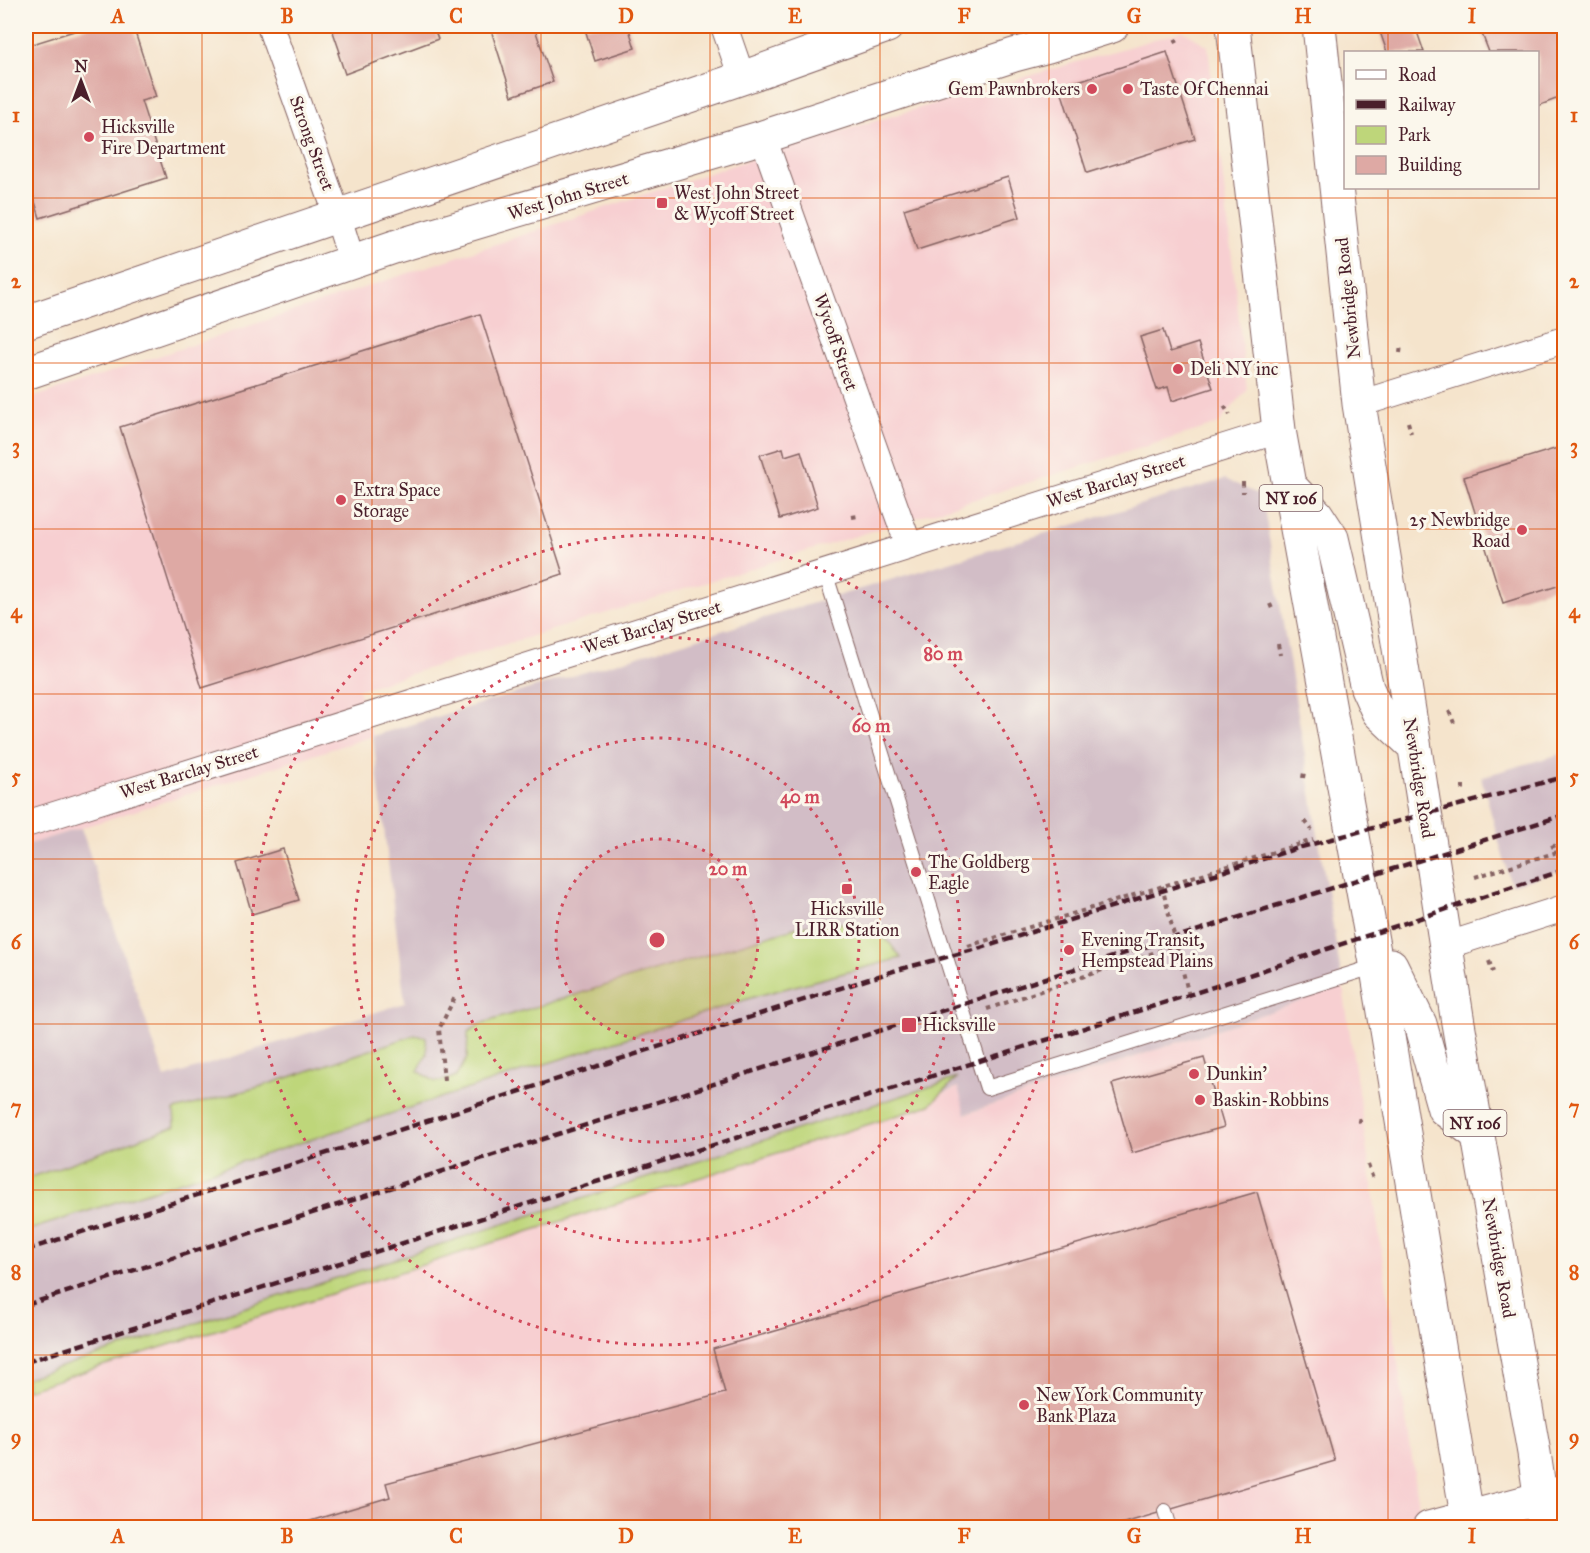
<svg xmlns="http://www.w3.org/2000/svg" width="1590" height="1553" viewBox="0 0 1590 1553" font-family="'IM FELL Great Primer',serif">
	<rect width="100%" height="100%" fill="#fbf7ec"/>
	<filter id="ink" filterUnits="userSpaceOnUse"><feTurbulence type="fractalNoise" baseFrequency=".0167" numOctaves="2"/><feDisplacementMap in="SourceGraphic" scale="12" xChannelSelector="R" yChannelSelector="G"/><feConvolveMatrix kernelMatrix="1 2 1 2 8 2 1 2 1" color-interpolation-filters="sRGB"/></filter>
	<filter id="wash" filterUnits="userSpaceOnUse"><feTurbulence type="fractalNoise" baseFrequency=".008" numOctaves="4" result="noise"/><feDisplacementMap in="SourceGraphic" scale="24" xChannelSelector="R" yChannelSelector="G"/><feGaussianBlur stdDeviation="1.35" result="paint"/><feColorMatrix in="noise" values="0 0 0 0 0 0 0 0 0 0 0 0 0 0 0 0 0 1.4 0 .05"/><feComposite in="paint" operator="in"/></filter>
	<g filter="url(#wash)">
		<rect width="100%" height="100%" fill="#f5e4cc"/>
		<path fill="#f7cfd1" d="M1183,31L1208,46L1247,390L1218,424L358,690L373,736L26,845V400L800,143Z
			M1343,987L1422,1527H34L26,1480V1382L924,1101L959,1087L966,1114Z"/>
		<path fill="#d2bdc6" d="M1225,479L1262,496L1343,987L965,1114L958,1087L924,1101L26,1382V845L81,828L165,1078L405,1003L373,736Z
			M1564,753V870L1511,885L1481,777Z
			M26,1480L34,1527H26Z"/>
		<path fill="#bed67a" stroke="#847a52" stroke-width="1.5" d="M834,923C872,923 879,927 901,958L757,996L26,1231V1179L175,1126L174,1110L266,1085L415,1035L426,1037L427,1054L418,1071L436,1082L456,1077L467,1058L468,1032L483,1023L801,926Z
			M957,1078L930,1105L26,1390V1378Z"/>
		<g id="blocks">
			<path fill="#dea9a4" d="M90,26H133L156,97L141,101L166,178L40,218L26,173V46Z
				M331,26H433L438,39L345,74L338,53L340,52Z
				M504,26H534L553,82L512,96L491,30Z
				M584,26H628L635,48L595,61Z
				M1378,26H1415L1424,52H1387Z
				M1479,26H1564V96L1538,106V52H1489Z
				M1167,52L1195,139L1087,173L1060,87Z
				M1008,177L1020,217L917,250L904,209Z
				M480,314L563,574L202,688L120,427Z
				M1163,330L1170,352L1198,343L1213,388L1172,401L1168,387L1157,390L1140,337Z
				M1564,446V584L1503,603L1464,477Z
				M783,448L785,456L801,451L818,507L780,519L760,455Z
				M283,849L299,900L252,914L237,863Z
				M1204,1058L1224,1127L1132,1153L1112,1084Z
				M1257,1192L1335,1461L1107,1528H287L390,1497L386,1483L725,1393L713,1349Z"/>
		</g>
	</g>
	<g filter="url(#ink)">
		<use href="#blocks" fill-opacity="0" stroke="#866463" stroke-width="1.5"/>
		<g fill="none" stroke-linecap="round" stroke-linejoin="round">
			<g stroke="#866463" stroke-width="16">
				<path id="lane" d="M825,572L987,1088L1376,966
					M1165,1511L1170,1528"/>
			</g>
			<g stroke="#866463" stroke-width="28">
				<path id="street" d="M270,26L338,217L352,262
					M724,26L742,78
					M763,137L909,546
					M1359,404L1564,340
					M26,824L1279,430
					M1445,946L1564,908"/>
			</g>
			<g stroke="#866463" stroke-width="35">
				<path id="secondary" d="M26,322L742,78L887,26
					M26,373L394,247L763,137L1014,55L1048,46L1112,26
					M1429,1528L1564,1492"/>
			</g>
			<g stroke="#866463" stroke-width="35">
				<path id="primary" d="M1233,26L1279,430L1375,957L1469,1528
					M1319,26L1359,404L1405,685L1458,1023L1534,1453L1545,1528
					M1289,485L1317,515L1332,538L1367,688L1378,712L1414,746
					M1376,966L1391,965L1420,1024L1444,1109L1478,1135"/>
			</g>
			<path stroke="#866463" stroke-width="4" stroke-dasharray="4.5 4.5" stroke-linecap="butt" d="M1175,39L1179,47
				M1400,353L1401,345
				M1224,406L1230,415
				M1408,422L1411,433
				M1243,482V493
				M852,517L858,516
				M1270,604L1273,611
				M1278,644L1280,655
				M1449,711L1454,723
				M1303,778L1304,772
				M1463,785V794
				M1305,821L1312,830
				M1551,847L1564,842
				M1475,877L1564,850
				M1162,886L1190,1000
				M968,946L1313,840
				M1489,961L1493,972
				M987,1009L1177,945
				M444,1080L439,1029L455,997
				M1359,1118L1361,1125
				M1368,1165L1373,1179"/>
			<use href="#lane" stroke="#fff" stroke-width="14"/>
			<use href="#street" stroke="#fff" stroke-width="26"/>
			<use href="#secondary" stroke="#fff" stroke-width="33"/>
			<use href="#primary" stroke="#fff" stroke-width="33"/>
			<path stroke="#4a1f2b" stroke-width="4.5" stroke-dasharray="9 4.5" stroke-linecap="butt" d="M26,1250L897,970L981,948L1298,848L1564,777
				M26,1305L916,1019L1564,815
				M26,1362L1192,994L1564,870"/>
		</g>
	</g>
	<path fill="none" stroke="#e0560e" stroke-width="1.5" stroke-opacity="0.55" d="M202,26V1528M372,26V1528M541,26V1528M710,26V1528M880,26V1528M1049,26V1528M1218,26V1528M1388,26V52M1388,188V1528M26,198H1564M26,363H1564M26,529H1564M26,694H1564M26,859H1564M26,1024H1564M26,1190H1564M26,1355H1564"/>
	<circle cx="657" cy="940" r="101" fill="#d1495b" fill-opacity=".12"/>
	<g fill="none" stroke="#d1495b" stroke-width="3" stroke-dasharray="3 6">
		<circle cx="657" cy="940" r="101"/>
		<circle cx="657" cy="940" r="202"/>
		<circle cx="657" cy="940" r="303"/>
		<circle cx="657" cy="940" r="405"/>
	</g>
	<g fill="#d1495b" stroke="#fbf7ec" stroke-width="2">
		<circle cx="1092" cy="89" r="6"/>
		<circle cx="1128" cy="89" r="6"/>
		<circle cx="89" cy="137" r="6"/>
		<rect x="656" y="197" width="12" height="12" rx="3"/>
		<circle cx="1178" cy="369" r="6"/>
		<circle cx="341" cy="500" r="6"/>
		<circle cx="1522" cy="530" r="6"/>
		<circle cx="916" cy="872" r="6"/>
		<rect x="841" y="883" width="12" height="12" rx="3"/>
		<circle cx="1069" cy="950" r="6"/>
		<rect x="901" y="1017" width="16" height="16" rx="3"/>
		<circle cx="1194" cy="1074" r="6"/>
		<circle cx="1200" cy="1100" r="6"/>
		<circle cx="1024" cy="1405" r="6"/>
	</g>
	<g text-anchor="middle" stroke-width="6" stroke-linejoin="round" paint-order="stroke">
		<g fill="#fbf7ec" stroke="#7f6065" stroke-width="1.5">
			<rect x="1259.5" y="485" width="63" height="26" rx="4.5"/>
			<rect x="1443.5" y="1110" width="63" height="26" rx="4.5"/>
		</g>
		<g font-size="16" font-weight="bold" fill="#4a1f2b">
			<text x="1291" y="504">NY 106</text>
			<text x="1475" y="1129">NY 106</text>
		</g>
		<g font-size="18" fill="#4a1f2b" stroke="#fbf7ec" text-anchor="start">
			<text x="1080" y="95" text-anchor="end">Gem Pawnbrokers</text>
			<text x="1140" y="95">Taste Of Chennai</text>
			<text x="101" y="133">Hicksville<tspan x="101" dy="21">Fire Department</tspan></text>
			<text x="674" y="199">West John Street<tspan x="674" dy="21">&amp; Wycoff Street</tspan></text>
			<text x="1190" y="375">Deli NY inc</text>
			<text x="353" y="496">Extra Space<tspan x="353" dy="21">Storage</tspan></text>
			<text x="1510" y="526" text-anchor="end">25 Newbridge<tspan x="1510" dy="21">Road</tspan></text>
			<text x="928" y="868">The Goldberg<tspan x="928" dy="21">Eagle</tspan></text>
			<text x="847" y="915" text-anchor="middle">Hicksville<tspan x="847" dy="21">LIRR Station</tspan></text>
			<text x="1081" y="946">Evening Transit,<tspan x="1081" dy="21">Hempstead Plains</tspan></text>
			<text x="922" y="1031">Hicksville</text>
			<text x="1206" y="1080">Dunkin'</text>
			<text x="1212" y="1106">Baskin-Robbins</text>
			<text x="1036" y="1401">New York Community<tspan x="1036" dy="21">Bank Plaza</tspan></text>
		</g>
		<g font-size="18" fill="#4a1f2b" stroke="#fbf7ec">
			<text transform="translate(312 143) rotate(70)" y="6">Strong Street</text>
			<text transform="translate(568 196) rotate(-17)" y="6">West John Street</text>
			<text transform="translate(1348 298) rotate(-96)" y="6">Newbridge Road</text>
			<text transform="translate(836 342) rotate(71)" y="6">Wycoff Street</text>
			<text transform="translate(1116 481) rotate(-17)" y="6">West Barclay Street</text>
			<text transform="translate(652 627) rotate(-17)" y="6">West Barclay Street</text>
			<text transform="translate(189 772) rotate(-17)" y="6">West Barclay Street</text>
			<text transform="translate(1419 778) rotate(81)" y="6">Newbridge Road</text>
			<text transform="translate(1499 1258) rotate(80)" y="6">Newbridge Road</text>
		</g>
	</g>
	<circle cx="657" cy="940" r="9" fill="#d1495b" stroke="#fbf7ec" stroke-width="3"/>
	<g font-size="18" text-anchor="middle" font-weight="bold" fill="#d1495b" stroke="#fbf7ec" stroke-width="6" stroke-linejoin="round" paint-order="stroke">
		<text x="943" y="660">80 m</text>
		<text x="871" y="732">60 m</text>
		<text x="800" y="803">40 m</text>
		<text x="728" y="875">20 m</text>
	</g>
	<rect width="1590" height="1553" fill="none" stroke="#fbf7ec" stroke-width="66"/>
	<rect x="1344" y="51" width="195" height="138" fill="#fbf7ec" stroke="#b4a19f" stroke-width="1.5"/>
	<rect x="1356" y="70" width="30" height="9" fill="#ffffff" stroke="#b4a19f" stroke-width="1.5"/>
	<text x="1398" y="81" font-size="18" fill="#4a1f2b">Road</text>
	<rect x="1356" y="100" width="30" height="9" fill="#4a1f2b" stroke="#b4a19f" stroke-width="1.5"/>
	<text x="1398" y="111" font-size="18" fill="#4a1f2b">Railway</text>
	<rect x="1356" y="126" width="30" height="18" fill="#bed67a" stroke="#b4a19f" stroke-width="1.5"/>
	<text x="1398" y="141" font-size="18" fill="#4a1f2b">Park</text>
	<rect x="1356" y="156" width="30" height="18" fill="#dea9a4" stroke="#b4a19f" stroke-width="1.5"/>
	<text x="1398" y="171" font-size="18" fill="#4a1f2b">Building</text>
	<g transform="translate(81 81)" stroke="#fbf7ec" stroke-width="4.5" paint-order="stroke">
	<path d="M0-4.5L10 22L0 15L-10 22Z" fill="#4a1f2b"/>
	<text y="-9" font-size="16" font-weight="bold" text-anchor="middle" fill="#4a1f2b">N</text>
	</g>
	<rect x="33" y="33" width="1524" height="1487" fill="none" stroke="#e0560e" stroke-width="2"/>
	<g font-size="20" text-anchor="middle" font-weight="bold" fill="#e0560e">
		<text x="118" y="23">A</text>
		<text x="287" y="23">B</text>
		<text x="456" y="23">C</text>
		<text x="626" y="23">D</text>
		<text x="795" y="23">E</text>
		<text x="964" y="23">F</text>
		<text x="1134" y="23">G</text>
		<text x="1303" y="23">H</text>
		<text x="1472" y="23">I</text>
		<text x="16" y="122">1</text>
		<text x="1574" y="122">1</text>
		<text x="16" y="288">2</text>
		<text x="1574" y="288">2</text>
		<text x="16" y="453">3</text>
		<text x="1574" y="453">3</text>
		<text x="16" y="618">4</text>
		<text x="1574" y="618">4</text>
		<text x="16" y="783">5</text>
		<text x="1574" y="783">5</text>
		<text x="16" y="949">6</text>
		<text x="1574" y="949">6</text>
		<text x="16" y="1114">7</text>
		<text x="1574" y="1114">7</text>
		<text x="16" y="1279">8</text>
		<text x="1574" y="1279">8</text>
		<text x="16" y="1444">9</text>
		<text x="1574" y="1444">9</text>
		<text x="118" y="1543">A</text>
		<text x="287" y="1543">B</text>
		<text x="456" y="1543">C</text>
		<text x="626" y="1543">D</text>
		<text x="795" y="1543">E</text>
		<text x="964" y="1543">F</text>
		<text x="1134" y="1543">G</text>
		<text x="1303" y="1543">H</text>
		<text x="1472" y="1543">I</text>
	</g>
</svg>
